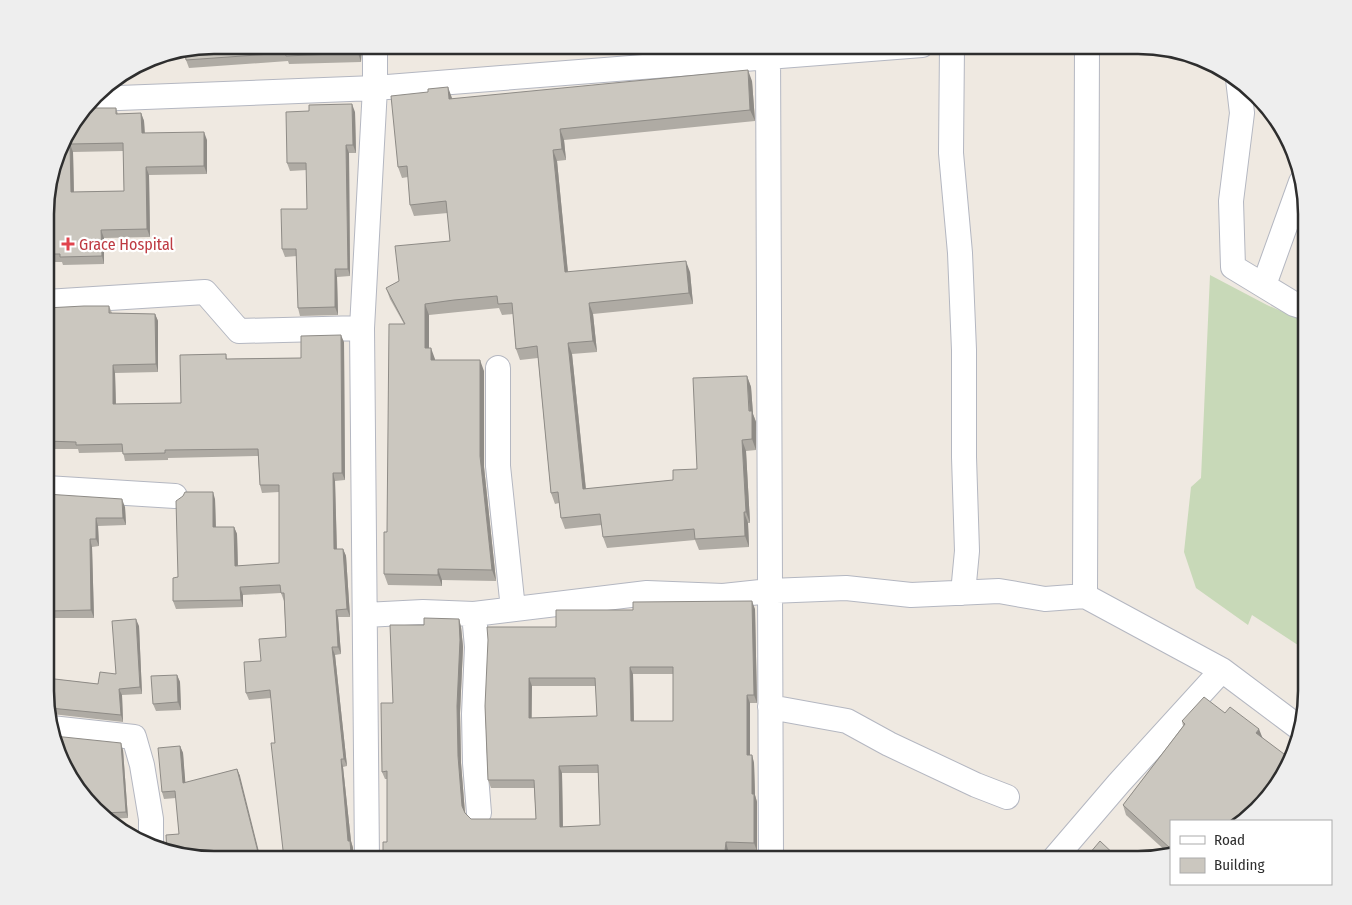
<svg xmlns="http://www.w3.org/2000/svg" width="1352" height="905" viewBox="0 0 1352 905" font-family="'Fira Sans Condensed',sans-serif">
	<rect width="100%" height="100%" fill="#efe9e1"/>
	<path fill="#c8d9b8" d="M1210,275L1267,305L1307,322V651L1252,615L1248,625L1196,588L1184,552L1191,487L1201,478Z"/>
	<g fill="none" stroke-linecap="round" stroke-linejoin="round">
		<g stroke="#b4b7c1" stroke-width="26">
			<path id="street" d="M768,45L771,860
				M952,45L951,153L960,253L964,350V457L967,551L963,593
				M1087,45L1085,596L1222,670L1298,727
				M1238,79L1242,113L1231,201L1233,267L1294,304L1307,308
				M93,99L375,88L922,45
				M1264,285L1301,182
				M46,302L205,292L239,331L362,328
				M498,368V466L513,609
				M46,488L175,496
				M474,614L477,647L474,714L475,763L479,813
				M365,615L423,612L474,614L647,593L723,596L770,591L846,588L911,595L999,591L1045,599L1085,596
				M770,707L847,721L889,744L976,785L1007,797
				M51,728L134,737L142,765L151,819V847
				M367,860L362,328L375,88V45
				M1053,860L1119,783L1222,670"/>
		</g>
		<use href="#street" stroke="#fff" stroke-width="24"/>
	</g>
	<path fill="#afaba4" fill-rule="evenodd" d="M213,45H362L361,62L289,64L288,61L189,68L186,60L185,56L146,59L149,58Z
		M752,81L755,121L564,140L566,160L557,161L568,272H690L693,304L593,314L597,352L572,354L586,489L673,480L697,469L747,376L751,387L753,414L756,422V450L746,451L750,523H748L749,547L699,550L695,540L607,548L603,537L602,525L565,529L561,518L559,503L555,504L551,493L538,358L520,360L516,349L513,314L502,315L499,308L458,312L429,315V348L435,360L484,371V467L496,581L442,580V586L388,585L384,574L404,324L390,299L386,288L399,281L450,241L448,213L414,216L410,205L408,177L402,178L398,167L452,98V99Z
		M116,108L118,114L141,113L144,121L145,133L207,140V174L149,175L150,237L104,238V264L63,265L62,262H46V192L62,139ZM123,151L124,191L74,192L73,152Z
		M355,112L356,153H349L350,276L337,277L338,315L300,316L298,308L297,256L285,257L282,249L307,209V170L290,171L287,163Z
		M109,306L112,313L155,314L158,321V372L115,373L116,404L181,403L226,354L227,359L301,358L344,342L345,480L335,481L337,549H343L346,556L350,617H338L341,654L335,655L347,766L343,767L351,841L353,848L354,860H284V859L275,743L271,698L249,700L246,693L261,661L286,637L284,601L281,593L243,595V607L176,609L173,601L178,577L215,499L216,527H234L237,534L238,566L279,563V492L262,493L260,485L258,456L168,458V460L125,461L123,452L79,453L78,449H46V308Z
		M46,494L125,507L126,525L98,526L99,546L92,547L94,618H52L50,613H46Z
		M755,609L757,703H750V755H752L754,763L755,795L757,802V851L728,850V860H383L387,842V779H385L382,772L393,703L424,625L459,619L461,627L463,647L460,713L461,763L465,813L471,819H536L534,788H491L488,780L485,706L556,627ZM633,674H673V721H634ZM532,686H596L597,716L532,718ZM562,773H598L600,825L563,827Z
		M139,626L142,694L122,695L123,722L52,714L47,715L46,678L98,684L116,674Z
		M177,675L180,682L181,710L156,711L153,704Z
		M1225,713L1262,737L1171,821V853L1169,854L1126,815L1123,805L1183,726L1182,721Z
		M180,746L183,753L185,783L237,769L240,776L179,834L176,798L164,799L162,792Z
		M123,750L128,818L108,819L68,776Z"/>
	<path fill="#8e8b86" d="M358,45H362L361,62L358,53Z
		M748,70L752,81L755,121L750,110Z
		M448,87L452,98L453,110L449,99Z
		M352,104L355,112L356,153L353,145Z
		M141,113L144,121L145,141L142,133Z
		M560,129L564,140L566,160L562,149Z
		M204,132L207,140V174L204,166Z
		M70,144L73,152L74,200L71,192Z
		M346,145L349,153L350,276L348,269Z
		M553,150L557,161L569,284L565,272Z
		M146,167L149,175L150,237L147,229Z
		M101,230L104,238V264L102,256Z
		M686,261L690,272L693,304L689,293Z
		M335,269L337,277L338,315L335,307Z
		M589,303L593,314L597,352L593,341Z
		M425,304L429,315V359L425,348Z
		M155,314L158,321V372L156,364Z
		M341,335L344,342L345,480L342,473Z
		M568,343L572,354L587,501L583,489Z
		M431,348L435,359V371L431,360Z
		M480,360L484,371V467L496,581L492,570L480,456Z
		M113,365L115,373L116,411L113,404Z
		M747,376L751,387L753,414L756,422V450L752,439Z
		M742,440L746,451L750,523L746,512Z
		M333,473L335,481L337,557L334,549Z
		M213,492L215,499L216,535L213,527Z
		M122,499L125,507L126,525L123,518Z
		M744,512L748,523L749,547L745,536Z
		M96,518L98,526L99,546L96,539Z
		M234,527L237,534L238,573L235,566Z
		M90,539L92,547L94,618L91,610Z
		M343,549L346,556L350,617L347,609Z
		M438,569L442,580V586L438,575Z
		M240,587L243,595V607L241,600Z
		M752,601L755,609L757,703L754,695Z
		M336,610L338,617L341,654L338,647Z
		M136,619L139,626L142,694L140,687Z
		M459,619L461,627L463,647L460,713L461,763L465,814L462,806L458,756L457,706Z
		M332,647L335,655L347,766L344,759Z
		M630,667L633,674L634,729L631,721Z
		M177,675L180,682L181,710L178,702Z
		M529,678L532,686L531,726L529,718Z
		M119,689L122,695L123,722L121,715Z
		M747,695L750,703V763L747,755Z
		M1259,729L1263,739L1256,733Z
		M121,743L123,750L128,818L126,812Z
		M180,746L183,753L186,790L183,783Z
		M752,755L754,763L755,795L757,802V851L754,843L752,794Z
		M341,759L343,767L351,841L353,848V860L351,853L348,841Z
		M559,766L562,773L563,835L560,827Z
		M237,769L240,776L261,860H260Z
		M726,842L728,850V860H724Z"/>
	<path fill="#cbc7bf" stroke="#8e8b86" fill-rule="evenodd" d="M213,45H358V53L286,56L285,53L186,60L185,51Z
		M748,70L750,110L560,129L562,149L553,150L565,272L686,261L689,293L589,303L593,341L568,343L583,489L673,480V470L697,469L693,378L747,376L749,411H752V439L742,440L746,512H744L745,536L695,539L694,529L603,537L600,514L561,518L558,492L551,493L537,346L516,349L512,303L498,304L497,296L454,300L425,304V348H431V360H480V456L492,570L438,569V575L384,574V532H387L389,324H405L386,288L399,281L395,246L450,241L446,201L410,205L407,166L398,167L391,96L428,92V89L448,87L449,99Z
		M352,104L353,145H346L348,269H335V307L298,308L296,249H282L281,209H307L306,163H287L286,112L309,111V105Z
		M86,108H116V114L141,113L142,133L204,132V166L146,167L147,229L101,230L102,256L60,257V254H46V192L62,139ZM123,143L124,191L71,192L70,144Z
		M84,306H109V313L155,314L156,364L113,365V404L181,403L180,355L226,354V359L301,358V336L341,335L342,473H333L334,549H343L347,609L336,610L338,647H332L344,759H341L348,841H350L351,853L354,860H319V856L284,859L271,743H275L270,690L246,693L244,662L261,661L259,639L286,637L284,593H281L280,585L240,587L241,600L173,601V578L178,577L176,501L183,496L185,492H213V527H234L235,566L279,563V485H260L258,449L165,450V453L123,454L122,444L76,445V442L46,441V308Z
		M46,494L122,499L123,518H96V539H90L91,610L49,611V605H46Z
		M752,601L754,695H747V755H752V794H754V843L726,842L724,860H383V842H387V771L382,772L381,703H393L390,625H424V618L459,619L460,640L457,706L458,756L462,806L465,813L471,819H536L534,780H488L485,706L488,640L487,627H556V610H633V602ZM630,667H673V721H631ZM529,678H595L597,716L529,718ZM598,765L600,825L560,827L559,766Z
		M136,619L140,687L119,689L121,715L50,708H46V678L98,684L100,672L116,674L112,621Z
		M177,675L178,702L153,704L151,676Z
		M1204,697L1225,713L1230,707L1259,729L1256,733L1288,757L1278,785L1240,821H1171V849L1123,805L1185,724L1182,721Z
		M54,736L121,743L126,812L102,813L68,776Z
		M180,746L183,783L237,769L260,860H213L167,852L166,835L179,834L175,791L162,792L158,748Z
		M1100,841L1120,860H1084Z"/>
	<path fill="#e0444e" stroke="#fff" stroke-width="2" d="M65.5 236.5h5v5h5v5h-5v5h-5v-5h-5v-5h5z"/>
	<g text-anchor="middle" stroke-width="4.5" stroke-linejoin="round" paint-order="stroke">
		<g font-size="16" fill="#be3a42" stroke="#fff" text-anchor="start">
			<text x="79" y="250">Grace Hospital</text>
		</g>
	</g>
	<path d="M0 0H1352V905H0ZM214 54H1138A160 160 0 0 1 1298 214V691A160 160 0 0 1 1138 851H214A160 160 0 0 1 54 691V214A160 160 0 0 1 214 54Z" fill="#eee" fill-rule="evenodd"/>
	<path fill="none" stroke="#2e2e2e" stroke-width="2.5" d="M214 54H1138A160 160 0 0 1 1298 214V691A160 160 0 0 1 1138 851H214A160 160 0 0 1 54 691V214A160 160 0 0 1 214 54Z"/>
	<rect x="1170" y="820" width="162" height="65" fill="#ffffff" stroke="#ababab"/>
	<rect x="1180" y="836" width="25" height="8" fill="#ffffff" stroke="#ababab"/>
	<text x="1214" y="845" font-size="15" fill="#2e2e2e">Road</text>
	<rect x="1180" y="858" width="25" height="15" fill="#cbc7bf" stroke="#ababab"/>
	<text x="1214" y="870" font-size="15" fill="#2e2e2e">Building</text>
</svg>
